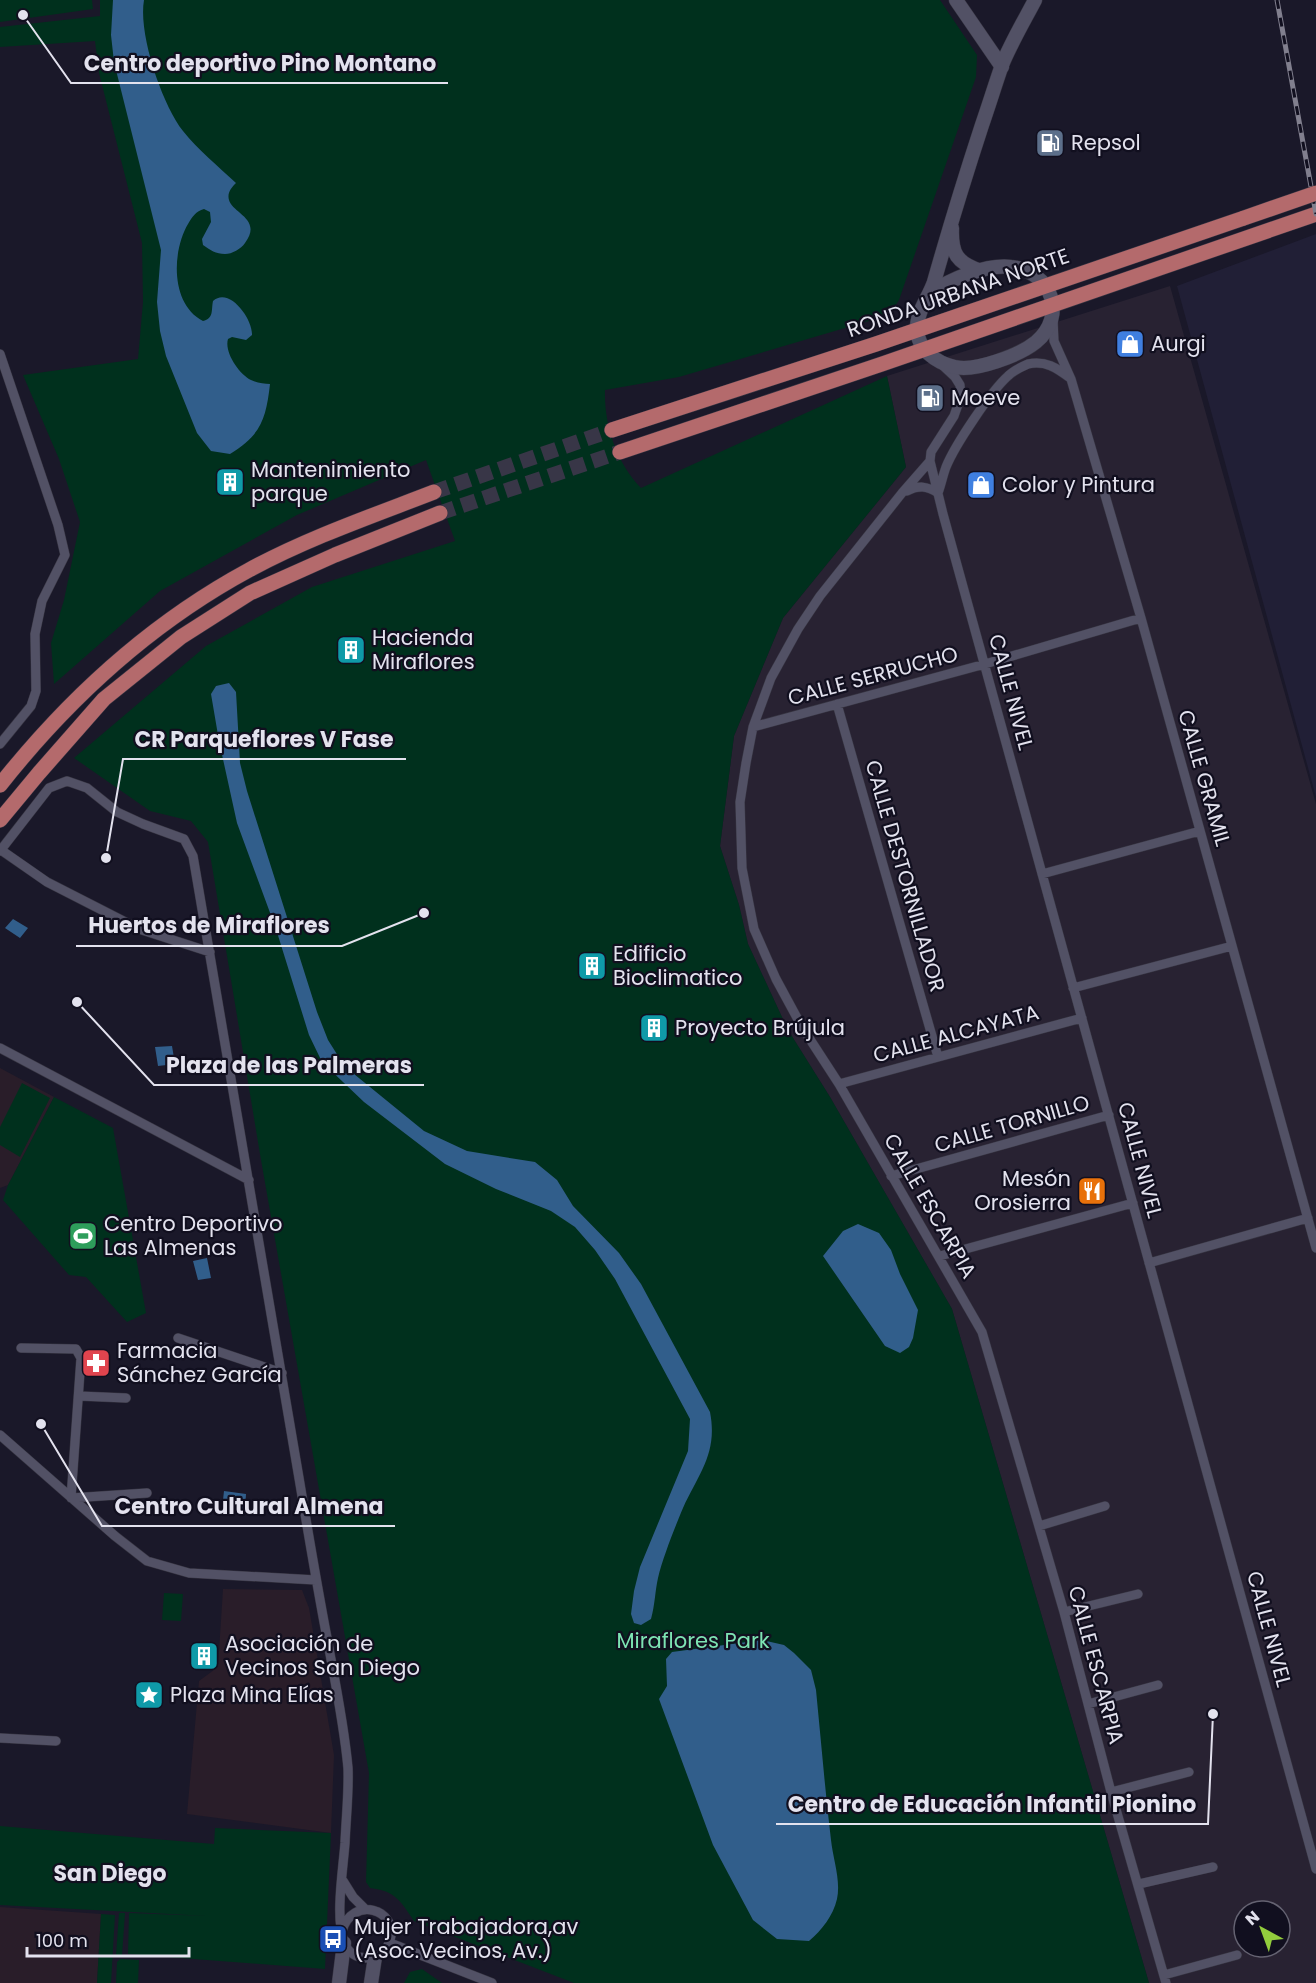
<svg xmlns="http://www.w3.org/2000/svg" width="1316" height="1983" viewBox="0 0 1316 1983" font-family="Poppins,sans-serif">
	<rect width="100%" height="100%" fill="#1a1829"/>
	<path fill="#211f36" d="M1316,234V797L1177,286Z"/>
	<path fill="#282232" fill-rule="evenodd" d="M1170,286L1316,804V1983H1149L952,1309L830,1097L788,1030L748,944L739,905L720,846L734,736L783,618L906,467L887,376ZM1244,1911H1280V1947H1244Z"/>
	<path fill="#291d29" d="M0,1068L54,1097L8,1185L0,1188Z
		M223,1589L302,1590L309,1608L334,1755L331,1833L187,1814L199,1681L218,1667Z
		M0,1907L101,1914L97,1983H0Z"/>
	<path fill="#00301d" d="M0,0H92L93,9L0,22Z
		M100,0H940L977,55L976,77L899,300L889,315L679,377L605,390C604,425 616,462 641,488L887,376L906,467L783,618L734,736L720,846L739,905L748,944L788,1030L830,1097L952,1309L1149,1983H574L414,1921C400,1901 396,1891 370,1888L366,1882L369,1773L261,1160L208,842L191,821L150,811L74,758L206,646L312,587L455,541L426,460L297,515L160,591L54,684L51,643L64,600L80,522L59,459L23,375L138,359L143,302L142,243L99,73L95,41L0,47V27L100,16Z
		M22,1083L50,1098L20,1157L0,1145V1127Z
		M54,1097L113,1128L146,1313L127,1322L86,1277L69,1275L3,1200L8,1185Z
		M164,1593L183,1594L181,1621L162,1620Z
		M0,1826L214,1844L215,1828L331,1833L325,1969L128,1954L129,1913L207,1916L0,1905Z
		M119,1913H125L122,1956L116,1955Z
		M101,1914L115,1915L111,1983H97Z
		M120,1959L139,1960L138,1983H116L117,1962Z
		M422,1969L442,1983H404L410,1972Z"/>
	<path fill="#315e8b" d="M113,0H144C138,34 162,104 183,131C198,150 218,166 236,183C231,188 227,193 229,200C232,213 263,219 245,243C241,249 232,254 225,254C216,254 210,250 203,245L202,239L211,222L210,212L204,209C196,211 192,217 188,224C172,251 170,304 203,321C214,318 211,311 213,301C229,286 253,319 252,335L246,340L232,337L228,339C224,352 239,374 251,380C257,383 264,384 270,384C266,419 261,435 230,454L211,451L197,433L166,356L160,331L157,302L161,250L114,62L111,35Z
		M229,683L236,692L240,763L247,791L317,1012L328,1040L340,1059L354,1074L424,1131L467,1151L535,1162L557,1180L573,1206L619,1253L641,1284L710,1412C718,1453 699,1473 683,1508C675,1527 663,1557 658,1578C655,1591 655,1605 651,1619L641,1625L634,1623L631,1614L634,1591L640,1567L688,1451L690,1419L615,1279L595,1250L575,1227L551,1211L496,1189L445,1164L364,1102L322,1062L309,1035L276,929L237,823L219,741L211,694L216,686Z
		M13,919L28,928L20,938L5,928Z
		M172,1046L175,1064L158,1066L155,1047Z
		M858,1224L879,1233L891,1250L900,1274L918,1310L913,1338L909,1347L900,1353L885,1346L823,1256L843,1231Z
		M207,1258L211,1278L198,1280L193,1261Z
		M224,1491L246,1494L245,1510L222,1509Z
		M762,1640L784,1645L794,1653L811,1670L816,1690C821,1740 825,1790 831,1840C833,1859 841,1880 837,1899C833,1916 822,1930 809,1941L777,1939L753,1920L713,1845L659,1699L667,1686L666,1659L672,1652Z"/>
	<g fill="none" stroke-linecap="round" stroke-linejoin="round">
		<path stroke="#383647" stroke-width="15" stroke-dasharray="15 8" stroke-linecap="butt" d="M434,492L612,430
			M440,513L620,452"/>
		<g stroke="#373542" stroke-width="10">
			<path id="street" d="M1053,319L1054,341L1071,379L1141,618L1316,1248
				M0,354L58,525L65,555L42,601L35,634L36,691L31,706L0,744
				M941,364L955,377L960,385L961,396L954,416L931,452L930,461L902,493L820,596L798,629L771,678L753,727L746,763L740,802L742,868L754,929L776,979L802,1027L839,1084L982,1332L1064,1612L1111,1792L1166,1983
				M930,461L943,514L1316,1869
				M907,491C919,485 927,486 938,493C941,485 943,475 946,467C955,445 991,391 1008,376C1014,370 1021,367 1028,364C1045,360 1057,368 1070,378
				M837,704L938,1057
				M753,727L985,664L1141,618
				M1,850L47,882L139,929L210,952
				M0,851L49,788L67,781L87,788L117,812L143,824L184,839L193,856C229,1064 265,1271 299,1478C308,1532 317,1585 327,1638C335,1681 344,1724 348,1768C349,1792 346,1818 345,1843C343,1870 335,1917 344,1942C351,1964 384,1963 390,1940C399,1909 352,1895 342,1931
				M1042,874L1200,831
				M1073,988L1232,946
				M0,1048L249,1180
				M839,1084L1082,1018
				M891,1176L1109,1115
				M940,1256L1133,1203
				M1149,1263L1308,1218
				M178,1338L282,1373
				M21,1348L76,1349L81,1358L71,1498L147,1493
				M79,1396L126,1398
				M0,1435L115,1536L147,1561L189,1573L316,1580
				M1039,1526L1105,1506
				M1064,1612L1138,1594
				M1088,1704L1158,1685
				M0,1738L56,1741
				M1111,1792L1189,1772
				M343,1881L353,1897L365,1909
				M1139,1884L1213,1867
				M390,1943L492,1983
				M1164,1975L1237,1955"/>
		</g>
		<g stroke="#373542" stroke-width="15">
			<path id="secondary" d="M956,0L1002,67
				M952,228C951,254 957,263 981,271
				M931,293C950,279 987,264 1011,267C1051,271 1068,315 1036,342C1020,355 975,372 955,367C936,363 917,349 917,328C917,311 929,297 934,282C949,229 965,177 982,125C989,105 995,85 1002,65C1011,43 1024,21 1035,0
				M339,1983L344,1943
				M371,1983L375,1957"/>
		</g>
		<g stroke="#373542" stroke-width="16">
			<path id="primary" d="M612,430L876,344L1244,218
				M620,452L882,364L1316,214
				M0,785C69,698 151,623 249,570C308,538 372,516 434,492
				M0,820L39,773L104,699L181,637L250,593L335,555L440,513"/>
		</g>
		<use href="#street" stroke="#525165" stroke-width="9"/>
		<use href="#secondary" stroke="#525165" stroke-width="14"/>
		<use href="#primary" stroke="#b46a6c" stroke-width="15"/>
		<g stroke="#817f8e" stroke-width="5">
			<path id="rail" d="M1277,0L1316,214"/>
		</g>
		<use href="#rail" stroke="#110f1f" stroke-width="3" stroke-dasharray="9" stroke-linecap="butt"/>
		<g stroke="#373542" stroke-width="16" stroke-linecap="butt">
			<path id="primary-bridge" d="M1244,218L1316,193"/>
		</g>
		<use href="#primary-bridge" stroke="#b46a6c" stroke-width="15"/>
	</g>
	<defs>
		<g id="fuel-square" transform="scale(1.5)"><rect x="-9" y="-9" width="18" height="18" rx="4" fill="#5c6f8a" stroke="#110f1f"/><path d="M-5.5-6h7V0h2V4h1.3V-2.5L3-4.5l.8-.8L6-3V5H2.5V1h-1V6h-7ZM-4.2-4.7v3.2H.2V-4.7Z" fill="#fff"/></g>
		<g id="shop-square" transform="scale(1.5)"><rect x="-9" y="-9" width="18" height="18" rx="4" fill="#3f7fe0" stroke="#110f1f"/><path d="M-5-2.5h2.3a2.7 3.5 0 0 1 5.4 0H5L5.5 6h-11ZM-1.5-2.5h3a1.5 2.3 0 0 0-3 0Z" fill="#fff"/></g>
		<g id="building-square" transform="scale(1.5)"><rect x="-9" y="-9" width="18" height="18" rx="4" fill="#0f9aa8" stroke="#110f1f"/><path d="M-4-6H4V6H1V3H-1V6H-4ZM-2.5-4.3h1.7v1.8h-1.7ZM.8-4.3h1.7v1.8H.8ZM-2.5-1h1.7V.8h-1.7ZM.8-1h1.7V.8H.8Z" fill="#fff"/></g>
		<g id="restaurant-square" transform="scale(1.5)"><rect x="-9" y="-9" width="18" height="18" rx="4" fill="#e8710a" stroke="#110f1f"/><path d="M-5-6h1v4h1v-4h1v4h1v-4h1v5L-1.5 .5V6h-2V.5L-5-1ZM5-6V6H3V1.5H1.5Q1.5-4 5-6Z" fill="#fff"/></g>
		<g id="stadium-square" transform="scale(1.5)"><rect x="-9" y="-9" width="18" height="18" rx="4" fill="#2e9e5b" stroke="#110f1f"/><path d="M0-5a6.5 5 0 1 0 0 10a6.5 5 0 1 0 0-10ZM-3.5-1.8h7v3.6h-7Z" fill="#fff"/></g>
		<g id="pharmacy-square" transform="scale(1.5)"><rect x="-9" y="-9" width="18" height="18" rx="4" fill="#e0444e" stroke="#110f1f"/><path d="M-2-6h4v4h4v4h-4v4h-4v-4h-4v-4h4Z" fill="#fff"/></g>
		<g id="sight-square" transform="scale(1.5)"><rect x="-9" y="-9" width="18" height="18" rx="4" fill="#0f9aa8" stroke="#110f1f"/><path d="M0-6L1.8-2.2L6-1.7L2.9 1.2L3.7 5.4L0 3.3L-3.7 5.4L-2.9 1.2L-6-1.7L-1.8-2.2Z" fill="#fff"/></g>
		<g id="bus-square" transform="scale(1.5)"><rect x="-9" y="-9" width="18" height="18" rx="4" fill="#1a4fb4" stroke="#110f1f"/><path d="M-5-6H5V4H4V6H2V4H-2V6H-4V4H-5ZM-3.5-4V0h7V-4ZM-3.5 1.2v1.5H-2V1.2ZM2 1.2v1.5H3.5V1.2Z" fill="#fff"/></g>
	</defs>
	<g fill-rule="evenodd">
		<use href="#fuel-square" x="1050" y="143"/>
		<use href="#shop-square" x="1130" y="344"/>
		<use href="#fuel-square" x="930" y="398"/>
		<use href="#building-square" x="230" y="482"/>
		<use href="#shop-square" x="981" y="485"/>
		<use href="#building-square" x="351" y="650"/>
		<use href="#building-square" x="592" y="966"/>
		<use href="#building-square" x="654" y="1028"/>
		<use href="#restaurant-square" x="1092" y="1191"/>
		<use href="#stadium-square" x="83" y="1236"/>
		<use href="#pharmacy-square" x="96" y="1363"/>
		<use href="#building-square" x="204" y="1656"/>
		<use href="#sight-square" x="149" y="1695"/>
		<use href="#bus-square" x="333" y="1939"/>
	</g>
	<g text-anchor="middle" stroke-width="4.5" stroke-linejoin="round" paint-order="stroke">
		<g font-size="21" fill="#e3e2ee" stroke="#110f1f" text-anchor="start">
			<text x="1071" y="150">Repsol</text>
			<text x="1151" y="351">Aurgi</text>
			<text x="951" y="405">Moeve</text>
			<text x="251" y="477">Mantenimiento<tspan x="251" dy="24">parque</tspan></text>
			<text x="1002" y="492">Color y Pintura</text>
			<text x="372" y="645">Hacienda<tspan x="372" dy="24">Miraflores</tspan></text>
			<text x="613" y="961">Edificio<tspan x="613" dy="24">Bioclimatico</tspan></text>
			<text x="675" y="1035">Proyecto Brújula</text>
			<text x="1071" y="1186" text-anchor="end">Mesón<tspan x="1071" dy="24">Orosierra</tspan></text>
			<text x="104" y="1231">Centro Deportivo<tspan x="104" dy="24">Las Almenas</tspan></text>
			<text x="117" y="1358">Farmacia<tspan x="117" dy="24">Sánchez García</tspan></text>
			<text x="225" y="1651">Asociación de<tspan x="225" dy="24">Vecinos San Diego</tspan></text>
			<text x="170" y="1702">Plaza Mina Elías</text>
			<text x="354" y="1934">Mujer Trabajadora,av<tspan x="354" dy="24">(Asoc.Vecinos, Av.)</tspan></text>
		</g>
		<g font-size="21" fill="#e3e2ee" stroke="#110f1f">
			<text transform="translate(958 293) rotate(-19)" y="7">RONDA URBANA NORTE</text>
			<text transform="translate(873 676) rotate(-15)" y="7">CALLE SERRUCHO</text>
			<text transform="translate(1011 692) rotate(75)" y="7">CALLE NIVEL</text>
			<text transform="translate(1204 778) rotate(74)" y="7">CALLE GRAMIL</text>
			<text transform="translate(905 876) rotate(74)" y="7">CALLE DESTORNILLADOR</text>
			<text transform="translate(956 1034) rotate(-15)" y="7">CALLE ALCAYATA</text>
			<text transform="translate(1012 1124) rotate(-16)" y="7">CALLE TORNILLO</text>
			<text transform="translate(1140 1160) rotate(75)" y="7">CALLE NIVEL</text>
			<text transform="translate(930 1206) rotate(60)" y="7">CALLE ESCARPIA</text>
			<text transform="translate(1269 1629) rotate(75)" y="7">CALLE NIVEL</text>
			<text transform="translate(1096 1665) rotate(75)" y="7">CALLE ESCARPIA</text>
		</g>
		<g font-size="21" fill="#7de3b3" stroke="#110f1f">
			<text x="693" y="1648">Miraflores Park</text>
		</g>
		<g font-size="22" font-weight="bold" fill="#e3e2ee" stroke="#110f1f">
			<text x="110" y="1881">San Diego</text>
		</g>
	</g>
	<path fill="none" stroke="#e3e2ee" stroke-width="2" d="M23 15L71 83H448M106 858L123 759H406M424 913L342 946H76M77 1002L154 1085H424M41 1424L102 1526H395M1213 1714L1208 1824H776"/>
	<g fill="#e3e2ee" stroke="#110f1f" stroke-width="2">
		<circle cx="23" cy="15" r="6"/>
		<circle cx="106" cy="858" r="6"/>
		<circle cx="424" cy="913" r="6"/>
		<circle cx="77" cy="1002" r="6"/>
		<circle cx="41" cy="1424" r="6"/>
		<circle cx="1213" cy="1714" r="6"/>
	</g>
	<g font-size="22" text-anchor="middle" font-weight="bold" fill="#e3e2ee" stroke="#110f1f" stroke-width="4.5" stroke-linejoin="round" paint-order="stroke">
		<text x="260" y="71">Centro deportivo Pino Montano</text>
		<text x="264" y="747">CR Parqueflores V Fase</text>
		<text x="209" y="933">Huertos de Miraflores</text>
		<text x="289" y="1073">Plaza de las Palmeras</text>
		<text x="249" y="1514">Centro Cultural Almena</text>
		<text x="992" y="1812">Centro de Educación Infantil Pionino</text>
	</g>
	<g transform="translate(1262 1929) rotate(319)"><circle r="28" fill="#110f1f" stroke="#656372" stroke-width="1.5"/>
	<path d="M0-4.5L10 22L0 15L-10 22Z" fill="#93cd3d"/>
	<text y="-9" font-size="16" font-weight="bold" text-anchor="middle" fill="#e3e2ee">N</text>
	</g>
	<path d="M27 1947v9h162v-9" fill="none" stroke="#e3e2ee" stroke-width="3"/>
	<text x="36" y="1947" font-size="18" fill="#e3e2ee" stroke="#110f1f" stroke-width="4.5" paint-order="stroke">100 m</text>
</svg>
